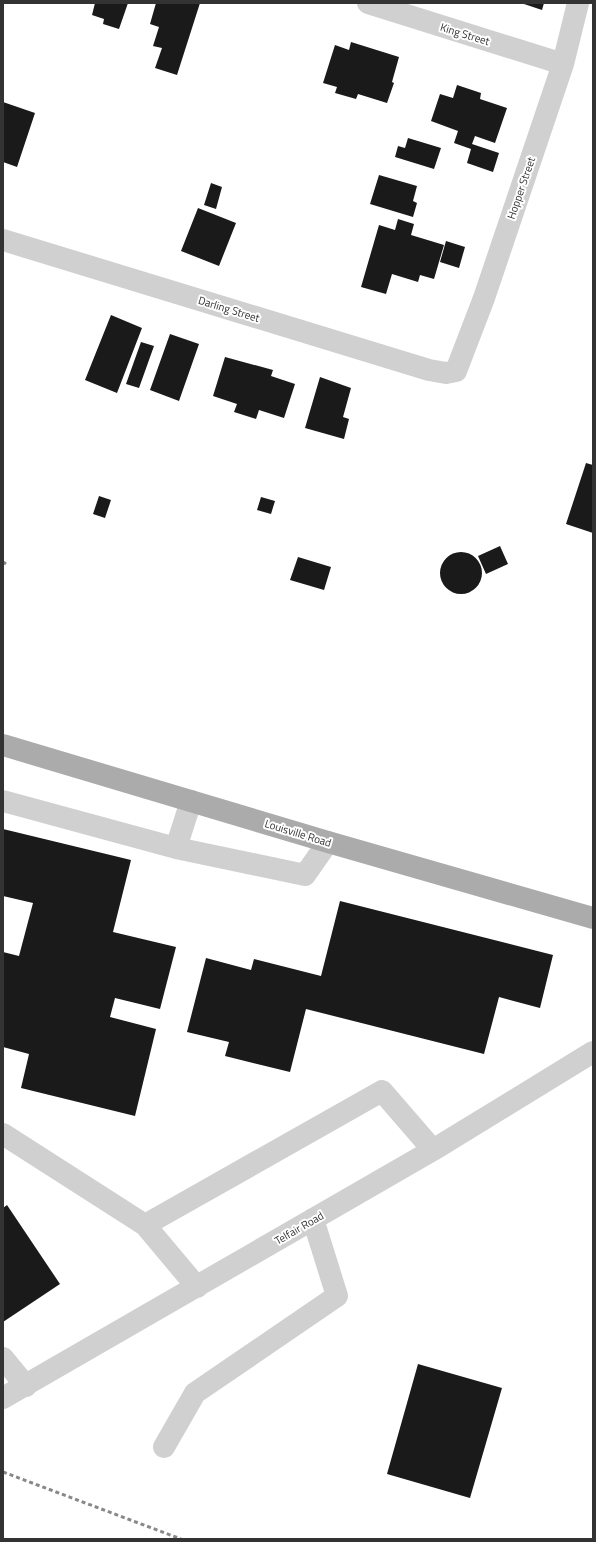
<svg xmlns="http://www.w3.org/2000/svg" width="596" height="1542" viewBox="0 0 596 1542" font-family="'Titillium Web',sans-serif">
	<rect width="100%" height="100%" fill="#fff"/>
	<path fill="#1a1a1a" d="M95,3H128L119,29L103,24L104,19L92,15Z
		M156,3H200L177,75L155,68L162,48L153,46L159,27L150,24Z
		M521,3H544L542,10Z
		M351,42L399,57L392,82L394,83L387,103L358,94L356,99L335,93L337,87L323,83L335,45L349,50Z
		M457,85L481,93L480,99L507,108L495,143L475,136L472,144L499,153L493,172L467,163L471,149L454,143L458,131L431,121L440,94L453,98Z
		M3,102L35,113L17,167L3,162Z
		M408,138L441,148L434,169L395,157L398,146L405,148Z
		M379,175L417,186L413,201L417,203L413,217L370,204Z
		M211,183L222,187L216,209L204,205Z
		M198,208L236,223L219,266L181,251Z
		M398,219L414,224L411,235L444,245L434,279L420,275L418,282L392,274L386,294L361,287L379,225L395,230Z
		M446,241L465,247L459,268L440,262Z
		M111,315L142,328L117,393L85,380Z
		M170,334L199,344L179,401L150,390Z
		M141,342L154,346L139,388L126,384Z
		M225,357L273,370L271,376L295,384L284,418L259,410L256,419L234,412L237,404L213,396Z
		M320,377L351,388L343,417L349,419L344,439L305,428Z
		M586,463L593,465V533L566,524Z
		M99,496L111,500L105,518L93,514Z
		M261,497L275,501L271,514L257,510Z
		M500,546L508,564L486,574L478,556Z
		M440 573a21 21 0 1 1 42 0a21 21 0 1 1-42 0Z
		M298,557L331,567L324,590L290,580Z
		M3,829L131,860L113,932L176,947L160,1009L115,998L110,1017L156,1029L135,1116L21,1088L29,1054L3,1047V952L19,956L33,903L3,896Z
		M340,901L553,955L540,1008L499,997L484,1054L306,1009L290,1072L225,1056L229,1042L187,1032L206,958L251,970L254,959L321,976Z
		M7,1205L60,1284L3,1322V1208Z
		M418,1364L502,1388L470,1498L387,1474Z"/>
	<g fill="none" stroke-linecap="round" stroke-linejoin="round">
		<path stroke="#d0d0d0" stroke-width="22" d="M368,3L563,64
			M3,240L429,370L446,373L456,371L484,298L563,64L578,3
			M3,801L176,848L191,801
			M176,848L305,875L328,842
			M3,1134L145,1225L197,1287
			M145,1225L382,1091L433,1150
			M3,1358L26,1386
			M3,1398L433,1150L593,1052
			M164,1447L195,1393L337,1296L313,1219"/>
		<path stroke="#ababab" stroke-width="22" d="M3,745L328,842L593,918"/>
		<path stroke="#888" stroke-width="3" stroke-dasharray="4 3" stroke-linecap="butt" d="M3,562L6,564
			M3,1472L181,1539"/>
	</g>
	<g text-anchor="middle" stroke-width="4" stroke-linejoin="round" paint-order="stroke">
		<g font-size="11" fill="#333" stroke="#fff">
			<text transform="translate(465 34) rotate(17)" y="4">King Street</text>
			<text transform="translate(521 188) rotate(-71)" y="4">Hopper Street</text>
			<text transform="translate(229 309) rotate(17)" y="4">Darling Street</text>
			<text transform="translate(298 833) rotate(17)" y="4">Louisville Road</text>
			<text transform="translate(299 1228) rotate(-30)" y="4">Telfair Road</text>
		</g>
	</g>
	<rect width="596" height="1542" fill="none" stroke="#333333" stroke-width="8"/>
</svg>
